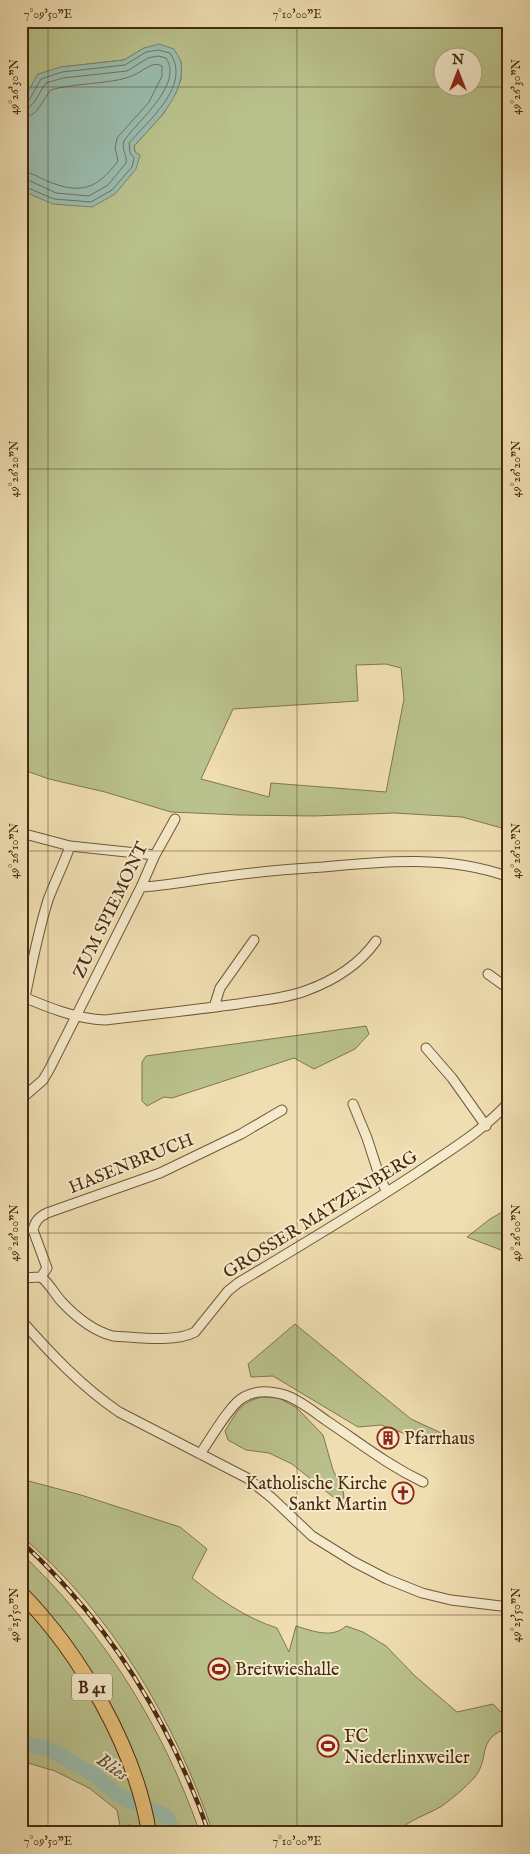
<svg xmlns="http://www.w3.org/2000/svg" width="530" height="1854" viewBox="0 0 530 1854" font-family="'IM FELL English',serif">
	<rect width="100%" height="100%" fill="#efdeb1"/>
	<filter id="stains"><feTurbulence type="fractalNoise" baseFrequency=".004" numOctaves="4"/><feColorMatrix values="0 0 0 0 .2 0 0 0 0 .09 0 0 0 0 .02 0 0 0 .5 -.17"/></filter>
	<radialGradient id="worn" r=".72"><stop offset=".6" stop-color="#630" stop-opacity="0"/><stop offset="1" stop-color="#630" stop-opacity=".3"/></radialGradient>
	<path fill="#b9c18c" stroke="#81764e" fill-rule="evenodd" d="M21,21H509V830L462,817L394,813L314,816L239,815L171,812L105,792L49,779L21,769V188L25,192L135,152L134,146L164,113L181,80V61L144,48L124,60L61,67L25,94L21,104ZM442,58H472V88H442ZM386,664L401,668L404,699L386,792L271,783L269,797L201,779L233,709L358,701L356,665Z
		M366,1026L369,1034L355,1049L314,1069L294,1058L172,1098L164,1097L147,1106L142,1101V1062L146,1056Z
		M509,1208V1253L467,1237L490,1219Z
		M295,1324L411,1419L465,1444L428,1442L381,1425L358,1427L273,1376L251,1377L248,1364Z
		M262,1397L279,1398L297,1408L323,1435L333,1470L343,1490L344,1498L337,1500L292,1464L269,1453L246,1450L228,1440L225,1431C237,1412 239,1403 262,1397Z
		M21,1479L81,1495L180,1527L207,1549L192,1578C217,1598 246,1618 277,1628L289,1652L296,1626C313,1631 332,1639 346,1626L363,1632L386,1646L415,1676L457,1712L493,1704L509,1720V1728C475,1738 491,1759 474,1778C465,1788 453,1798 442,1806C427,1815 408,1820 396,1833H213C176,1723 111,1611 21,1536Z
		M21,1553C103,1631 163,1726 200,1833H131L130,1825L120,1826L117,1810L89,1788L55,1771L21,1761Z"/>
	<path fill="#9abcae" stroke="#7a826f" d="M159,44L174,49C176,53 180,58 181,63C186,95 154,124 134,146L135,152L140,155L136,169L115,194L92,207L53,204L25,192L21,188V104L38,74L61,67L124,60L144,48Z"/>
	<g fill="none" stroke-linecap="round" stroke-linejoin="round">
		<path stroke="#727360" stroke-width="1" d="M21,104L28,102L41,79L62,72L125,65L146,52L158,50L170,53C192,85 148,121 129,143L130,153L134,158L132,167L112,190L91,202L54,199L21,185
			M21,110C35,109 38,93 46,83L63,78L127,71L148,58L158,56L166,58C184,85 136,122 124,141C121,150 128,156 126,163L108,185L89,196L56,193L28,180L21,179
			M21,118C39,117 41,101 51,90C76,82 118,85 138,73C145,69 154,61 162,66V76L149,102L117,138L115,148L118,161C97,189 81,195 47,181C38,177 31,172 21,171"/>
		<path stroke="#9abcae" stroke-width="15" d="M21,1743L49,1749L94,1775L116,1793L127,1800L161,1813L168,1819L171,1826L172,1833"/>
		<g stroke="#725739" stroke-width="11">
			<path id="minor" d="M21,833L70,846L155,855
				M141,887C167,886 194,880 220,877C254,872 289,869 323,867C384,861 450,855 509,877
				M488,974L509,989
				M21,996C47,1007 76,1019 105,1020C149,1015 193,1010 238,1004C260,1000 284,999 305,991C333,981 359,965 376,941
				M25,997C32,964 38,932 48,900C55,881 64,864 70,846
				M214,1007L220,988L254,940
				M426,1048L452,1078L486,1126
				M21,1099L43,1080L50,1068L141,887L155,855L175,819
				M353,1104L367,1138L380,1178L387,1192
				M41,1277L47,1268L33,1230C35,1221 39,1217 47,1213L160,1173L241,1134L282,1110
				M21,1278L41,1277C49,1283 54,1293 61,1301C74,1315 93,1331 113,1336C136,1337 175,1343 195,1332L228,1291L238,1283C298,1247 359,1211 418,1172C450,1150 483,1131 509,1102
				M21,1320C51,1354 81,1386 119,1412L247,1478L272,1498L312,1536L354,1562L387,1579L422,1593L451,1600L509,1607
				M200,1454C210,1440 230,1404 244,1397C256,1390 272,1391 285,1395C300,1400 314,1412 327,1421C360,1443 386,1464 423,1482"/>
		</g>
		<g stroke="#492a11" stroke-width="16">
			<path id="trunk" d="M21,1593C80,1653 136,1749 149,1833"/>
		</g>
		<use href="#minor" stroke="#f5eacc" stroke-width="9"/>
		<use href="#trunk" stroke="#e8bf78" stroke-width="14"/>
		<g stroke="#492a11" stroke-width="4.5">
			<path id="rail" d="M21,1542C38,1556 52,1572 67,1588C131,1659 177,1742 209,1833"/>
		</g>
		<use href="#rail" stroke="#f5eacc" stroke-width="2.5" stroke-dasharray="8" stroke-linecap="butt"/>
	</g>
	<path fill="none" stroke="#492a11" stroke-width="1" stroke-opacity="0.45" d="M48,21V1833M297,21V1833M21,87H442M472,87H509M21,469H509M21,851H509M21,1233H509M21,1615H509"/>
	<defs>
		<g id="building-ring" transform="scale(1.125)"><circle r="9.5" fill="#f5eacc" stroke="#8f2418" stroke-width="1.5"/><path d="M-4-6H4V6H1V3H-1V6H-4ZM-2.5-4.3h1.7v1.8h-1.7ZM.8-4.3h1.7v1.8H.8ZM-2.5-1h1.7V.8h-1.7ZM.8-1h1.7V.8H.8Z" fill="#8f2418"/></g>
		<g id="church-ring" transform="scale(1.125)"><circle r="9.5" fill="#f5eacc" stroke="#8f2418" stroke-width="1.5"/><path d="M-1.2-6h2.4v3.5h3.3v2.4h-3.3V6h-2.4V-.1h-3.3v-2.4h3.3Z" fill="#8f2418"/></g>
		<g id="stadium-ring" transform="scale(1.125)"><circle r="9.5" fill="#f5eacc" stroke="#8f2418" stroke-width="1.5"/><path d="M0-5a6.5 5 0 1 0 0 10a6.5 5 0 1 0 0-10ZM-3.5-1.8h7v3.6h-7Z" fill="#8f2418"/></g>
	</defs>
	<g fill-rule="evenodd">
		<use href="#building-ring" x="388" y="1438"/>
		<use href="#church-ring" x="403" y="1493"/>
		<use href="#stadium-ring" x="219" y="1669"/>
		<use href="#stadium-ring" x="328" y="1746"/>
	</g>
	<g text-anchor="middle" stroke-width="4" stroke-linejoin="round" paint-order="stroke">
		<rect fill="#f5eacc" stroke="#7d6449" stroke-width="1" x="72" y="1673.5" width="40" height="27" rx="4"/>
		<g font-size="16" font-weight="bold" fill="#492a11">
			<text x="92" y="1693">B 41</text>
		</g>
		<g font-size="18" fill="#492a11" stroke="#f5eacc">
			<text transform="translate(110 910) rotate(-64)" y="6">ZUM SPIEMONT</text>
			<text transform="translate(131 1163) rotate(-22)" y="6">HASENBRUCH</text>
			<text transform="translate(320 1214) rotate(-32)" y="6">GROSSER MATZENBERG</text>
		</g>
		<g font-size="18" fill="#492a11" stroke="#f5eacc" text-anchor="start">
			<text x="404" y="1444">Pfarrhaus</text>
			<text x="387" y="1489" text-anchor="end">Katholische Kirche<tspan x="387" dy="21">Sankt Martin</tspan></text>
			<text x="235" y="1675">Breitwieshalle</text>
			<text x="344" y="1742">FC<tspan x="344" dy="21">Niederlinxweiler</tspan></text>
		</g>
		<g font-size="19" font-style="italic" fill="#5d4e38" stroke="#f5eacc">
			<text transform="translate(113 1766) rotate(35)" y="7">Blies</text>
		</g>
	</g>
	<rect width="530" height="1854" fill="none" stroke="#efdeb1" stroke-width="55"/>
	<g transform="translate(458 72)"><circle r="24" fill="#f5eacc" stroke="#b09d81"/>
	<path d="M0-4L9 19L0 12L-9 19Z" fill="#8f2418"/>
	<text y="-8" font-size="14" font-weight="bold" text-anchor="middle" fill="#492a11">N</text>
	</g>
	<rect x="28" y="28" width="474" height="1798" fill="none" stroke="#492a11" stroke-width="2"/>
	<g font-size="12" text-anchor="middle" fill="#492a11">
		<text x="48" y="18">7°09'50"E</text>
		<text x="297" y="18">7°10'00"E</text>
		<text transform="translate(14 87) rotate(-90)" y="4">49°26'30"N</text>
		<text transform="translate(516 87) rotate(-90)" y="4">49°26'30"N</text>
		<text transform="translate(14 469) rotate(-90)" y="4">49°26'20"N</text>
		<text transform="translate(516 469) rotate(-90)" y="4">49°26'20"N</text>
		<text transform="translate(14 851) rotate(-90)" y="4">49°26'10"N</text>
		<text transform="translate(516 851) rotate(-90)" y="4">49°26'10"N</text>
		<text transform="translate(14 1233) rotate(-90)" y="4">49°26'00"N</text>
		<text transform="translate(516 1233) rotate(-90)" y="4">49°26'00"N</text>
		<text transform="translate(14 1615) rotate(-90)" y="4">49°25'50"N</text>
		<text transform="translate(516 1615) rotate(-90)" y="4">49°25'50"N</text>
		<text x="48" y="1845">7°09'50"E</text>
		<text x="297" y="1845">7°10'00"E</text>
	</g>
	<rect width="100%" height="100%" filter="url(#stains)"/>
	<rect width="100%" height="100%" fill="url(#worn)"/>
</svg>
